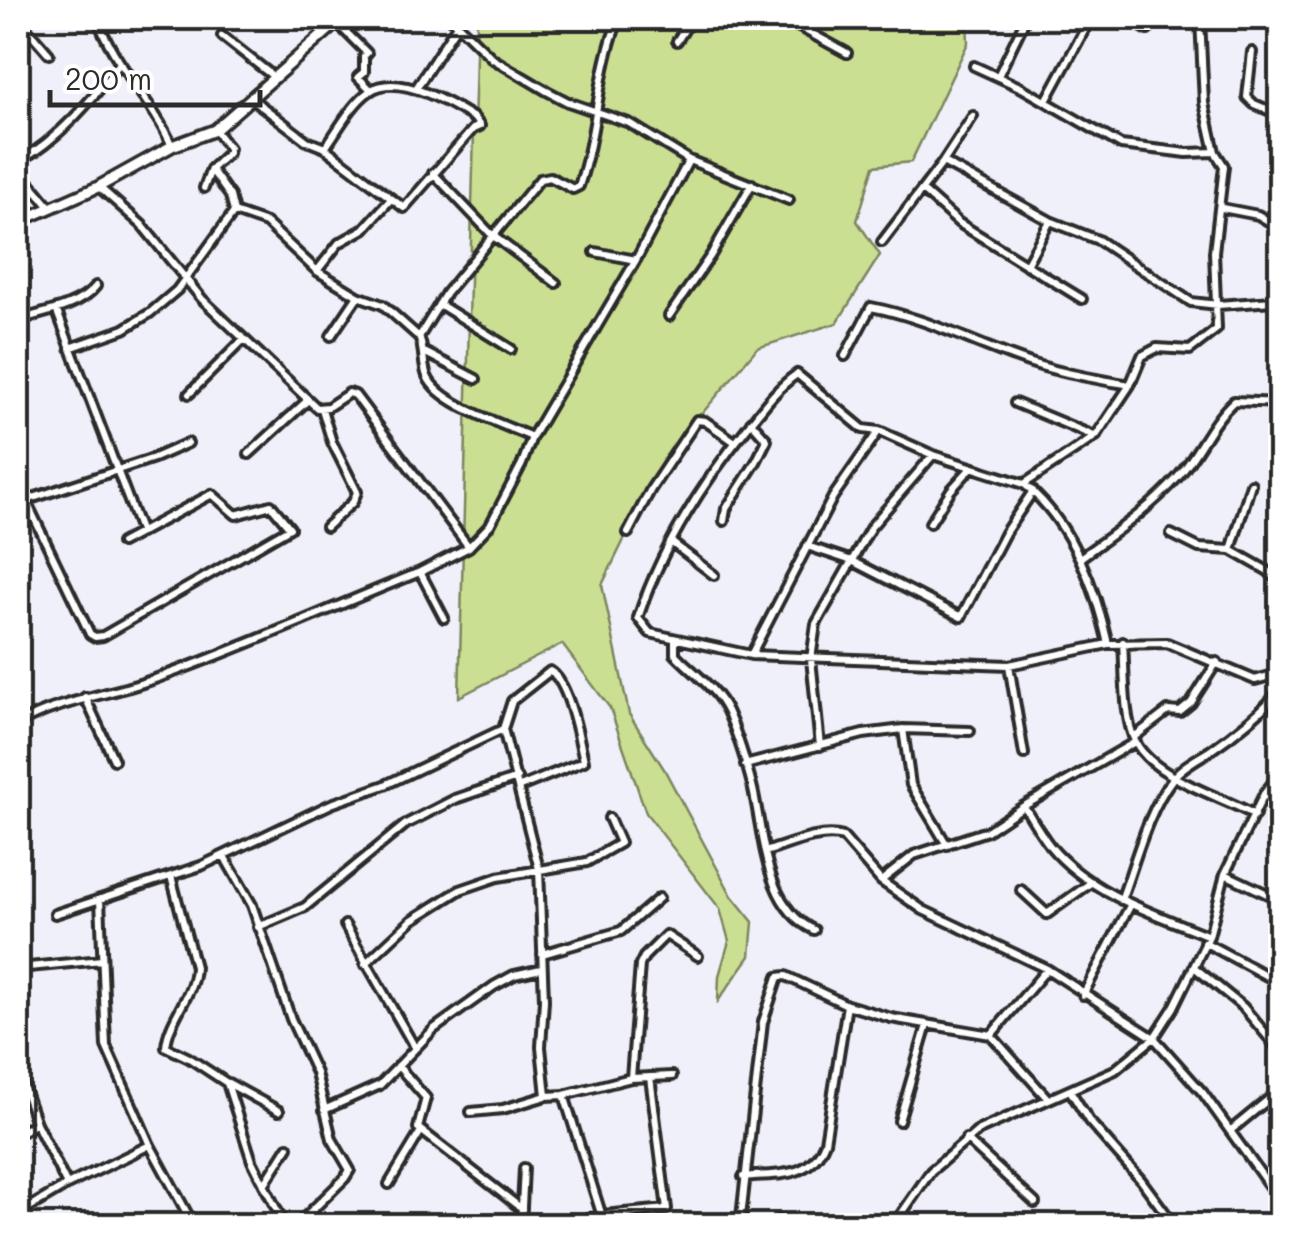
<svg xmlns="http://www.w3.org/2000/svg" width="1298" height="1243" viewBox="0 0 1298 1243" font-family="Mali,sans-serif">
	<rect width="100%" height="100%" fill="#f0f0fa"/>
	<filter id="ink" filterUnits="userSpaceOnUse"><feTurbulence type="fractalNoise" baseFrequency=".01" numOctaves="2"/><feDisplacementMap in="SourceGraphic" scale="20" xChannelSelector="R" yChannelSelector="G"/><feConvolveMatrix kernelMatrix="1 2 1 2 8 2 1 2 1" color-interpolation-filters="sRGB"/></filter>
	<g filter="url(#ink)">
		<path fill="#cbdf93" stroke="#7b855f" stroke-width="2.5" d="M477,18H967L968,43L911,162L874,166L857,221L880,255L837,323L757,348L663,460L602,585L629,714L664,769L732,896L753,922L750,956L718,1001L719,976L729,941L720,909L646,813L610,708L562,644L459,697Z"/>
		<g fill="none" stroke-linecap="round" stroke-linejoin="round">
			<g stroke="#2b2b2b" stroke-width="14">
				<path id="minor" d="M97,18C114,65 151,99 172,146
					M451,18L493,59L545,90L568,102L629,123L689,160L789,200
					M783,18L847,53
					M1126,18L1148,30
					M18,20L22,23L32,18
					M22,23L49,54
					M337,23L367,53L364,56V72L358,77L371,90
					M222,36L274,77
					M677,41L692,18
					M1252,52L1247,97L1254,104L1280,115
					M974,66L1022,88L1121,145L1187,153L1215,152
					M998,76L1026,18
					M417,87L457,25
					M251,98L307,141L325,148L404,208L473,129L480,126L474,118C450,103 397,72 370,91C352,103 338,130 325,148
					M1046,101L1091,18
					M18,162C58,140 92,100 120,63
					M943,162L1050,221L1098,240L1191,302L1218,305L1273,301
					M18,169L50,207
					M433,173L492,235L556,283
					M99,187L142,225L202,299L317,408L328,407L349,393L355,395L469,547
					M204,188L211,169L228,153L229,148L215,130
					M922,190L959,223L1082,299
					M1222,208L1258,215L1280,228
					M234,212L266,223L317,271L358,296L383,305L419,337
					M882,242L943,162L973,116
					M595,252L636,260
					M1280,256L1273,301L1280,318
					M1026,265L1050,221
					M317,271L339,243L364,229L391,199
					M439,304L511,349
					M56,309L141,533
					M669,316L711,255L752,184
					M18,320C42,313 80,307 96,286
					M331,336L358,296
					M70,348L124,329L150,313L177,290L234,212L230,196L211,169
					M426,353L476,379
					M845,356L871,307C922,317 967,340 1017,358C1053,372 1091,378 1130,385
					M189,394L244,339
					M1015,403L1094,436
					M322,409L332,442L357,492L353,502L326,527
					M532,437C505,425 438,404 427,376C422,364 425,351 419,337L446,293L540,179L550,177L573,189L579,186C598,130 597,72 619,18
					M249,454L308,400
					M18,484L90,634L95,637L103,636L290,528L271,505L236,515L212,494L121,543
					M1024,484L1096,436L1130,385L1142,356L1157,348L1190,350L1217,329L1214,252L1224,166L1215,152L1204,103L1200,18
					M27,500L154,458L188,443
					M724,521L726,509L756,462L767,440L751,422
					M930,523L951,490L971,468
					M628,533L651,489L697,420L705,421L735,442
					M1171,534L1199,548L1231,550L1268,571L1280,582
					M671,542L714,575
					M807,546L852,561L961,617L1005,533L1033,491
					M1231,550L1251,484
					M1080,558C1114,533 1150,509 1178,477C1199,453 1210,423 1234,401L1280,403
					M420,572L444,618
					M675,640V654C692,672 716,688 727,711C736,730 747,765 752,785C764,832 763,906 814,930
					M1123,642C1125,669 1123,719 1136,743C1156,779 1221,796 1255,815
					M1108,644C1095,586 1072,523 1024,484L933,455L879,431L863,429L797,374C778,387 764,406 750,424C703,482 661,548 638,618L650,633L751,655L1009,665L1108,644L1167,643L1255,680L1280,673
					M751,655L833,497L878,432
					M1009,665L1024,754
					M85,697L114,760
					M18,724C59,701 104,696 149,681C241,649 330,608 420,572L469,547L490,525L522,464L532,437L636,260L689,160
					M903,729L911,785L947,845
					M1134,737L1168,711L1180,712L1191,703L1217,662
					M820,746L811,659L816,624L871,527L933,455
					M745,765L863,734L903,729L970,731
					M520,787L584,761C579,739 569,682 550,671L512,701L503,729L539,869L544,1000L541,1047L546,1096L564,1095L605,1226
					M1264,794L1280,808
					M1024,806C1032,819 1040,833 1050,846C1090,894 1153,913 1209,936
					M765,852C788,845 821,830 843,837L881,881L923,910L1047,969L1154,1038L1203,1093L1280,1201
					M224,856L252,905L291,1019L316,1073L332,1139L350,1170L345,1178L296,1226
					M1225,874L1280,900
					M171,876L195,967C194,996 168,1019 166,1047L189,1058L227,1083L252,1161L285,1226
					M881,881L914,855L987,831L1024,806L1135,742
					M1021,890L1047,914L1092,882
					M100,899L106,1046L150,1145L194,1226
					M1121,900C1136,860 1147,812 1173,778C1182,766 1199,758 1211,750C1233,735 1266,709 1280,689
					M55,914L201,866L331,804L385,785L503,729
					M345,925L415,1048
					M258,927L305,907L406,824L455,799L517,778
					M1204,942L1280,983
					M542,954L621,931L659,898
					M365,964L412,920L460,890L498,877L587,862L620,843L609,818
					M1194,967L1243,1007L1280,1051
					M18,968L102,960
					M1083,995L1131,904
					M991,1035L1047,969
					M398,1066L426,1098L418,1128L522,1209
					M18,1071L36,1123L67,1185
					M631,1078L640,965L644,957L666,935L698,956
					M228,1083L279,1111
					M1071,1092L1089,1121L1141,1180L1175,1226
					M564,1095L631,1078L672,1076
					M324,1110L380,1085L434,1029L494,986L514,975L541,969
					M471,1112L503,1109L546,1096
					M899,1121L927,1025
					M1230,1131L1280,1090
					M18,1134L36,1123
					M966,1139L1035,1203
					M743,1177C779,1173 810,1180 825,1142L847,1005
					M389,1184L421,1131
					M264,1185L288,1147
					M18,1214L67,1185L150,1145
					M521,1226L524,1168
					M551,1226L603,1215L667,1209L650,1077
					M740,1226L763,1022L778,977L786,976L847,1005L891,1018L991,1035L1048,1099
					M779,1226V1220L797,1221L808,1226
					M893,1226L931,1171L979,1130L1115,1070L1154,1038L1174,1007L1209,936L1225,874L1264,794L1280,773
					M1147,1226L1164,1214"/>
			</g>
			<g stroke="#2b2b2b" stroke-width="16">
				<path id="secondary" d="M18,222L98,187L172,146L215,130L342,18"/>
			</g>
			<use href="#minor" stroke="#fff" stroke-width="6"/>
			<use href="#secondary" stroke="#fff" stroke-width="9"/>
		</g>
	</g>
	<rect width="1298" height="1243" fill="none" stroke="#fff" stroke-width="60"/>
	<rect x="30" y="30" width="1238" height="1183" fill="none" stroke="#2b2b2b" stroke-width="4" filter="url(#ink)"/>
	<path d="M50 90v15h210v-15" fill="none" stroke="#2b2b2b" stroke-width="5"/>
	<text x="65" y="90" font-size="30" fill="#2b2b2b" stroke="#ffffff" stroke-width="8" paint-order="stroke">200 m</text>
</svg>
